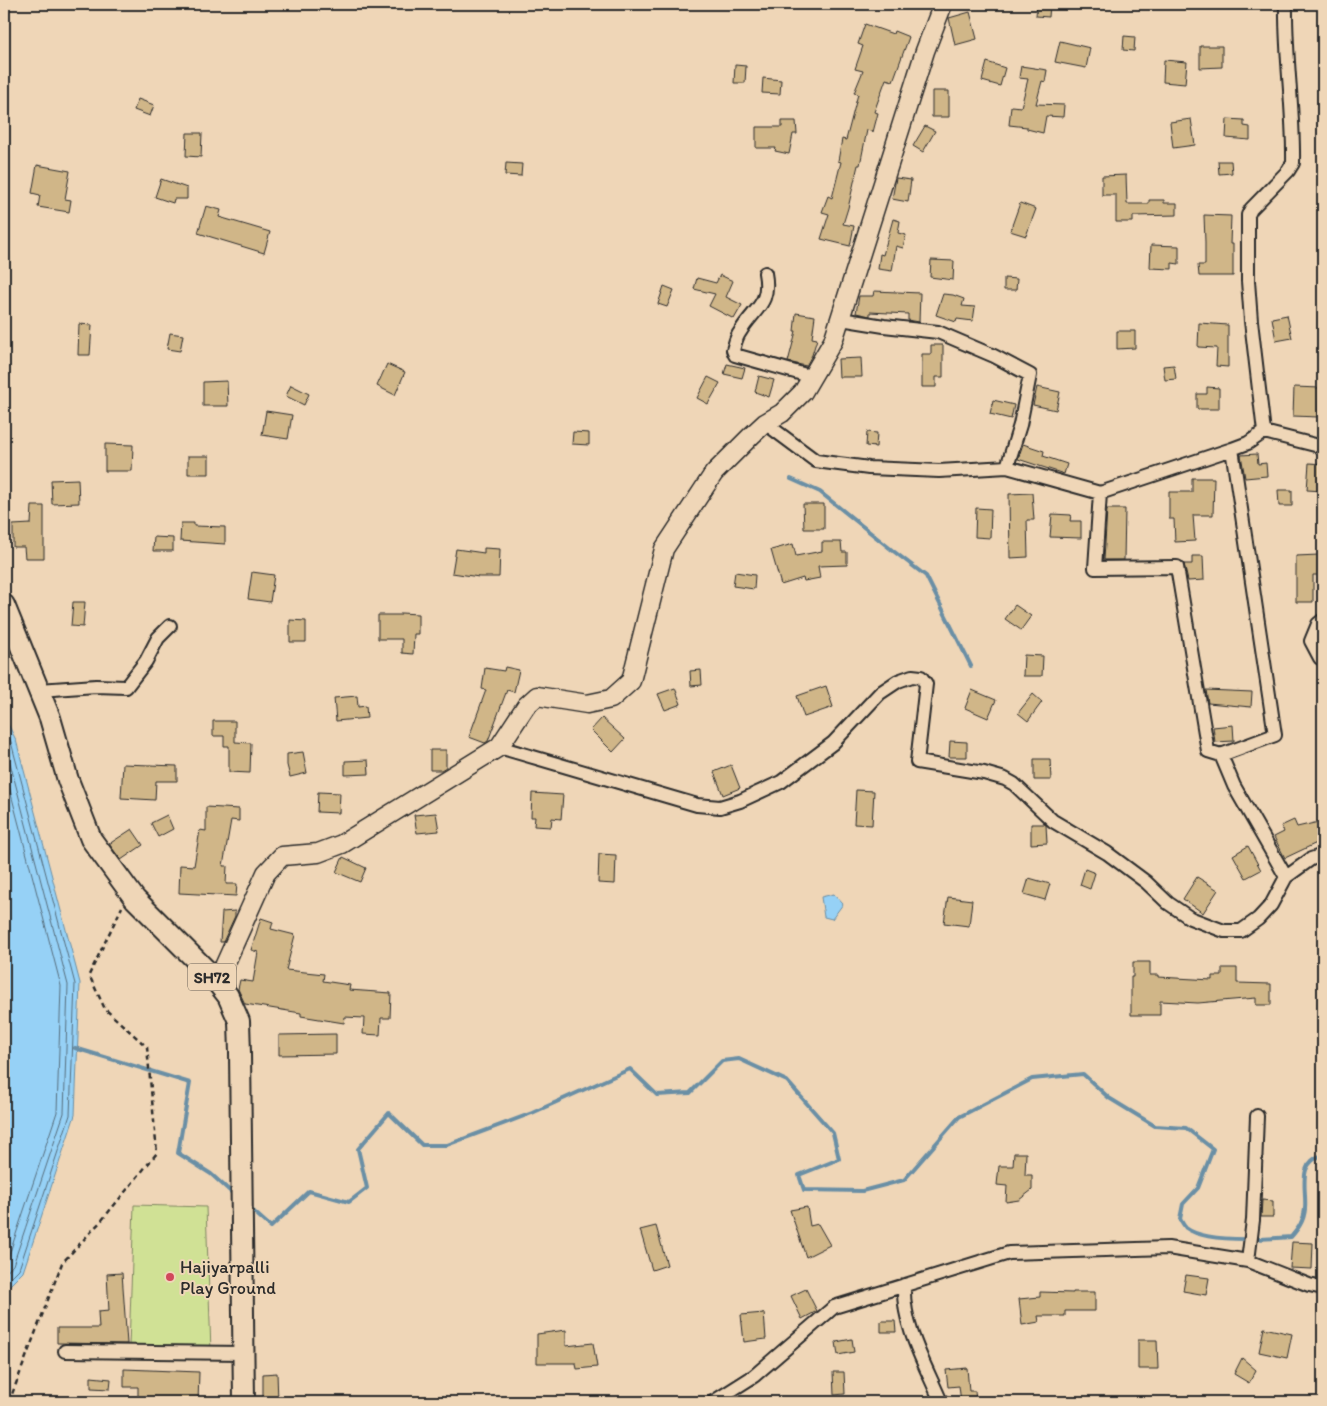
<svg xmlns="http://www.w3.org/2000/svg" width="1327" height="1406" viewBox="0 0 1327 1406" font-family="Itim,sans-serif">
	<rect width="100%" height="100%" fill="#efd6b7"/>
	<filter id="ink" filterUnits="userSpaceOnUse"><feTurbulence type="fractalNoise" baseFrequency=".02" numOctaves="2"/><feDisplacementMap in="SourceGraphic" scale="10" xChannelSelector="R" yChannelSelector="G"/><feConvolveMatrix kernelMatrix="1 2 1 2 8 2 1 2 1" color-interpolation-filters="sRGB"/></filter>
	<g filter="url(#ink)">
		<path fill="#e2c9a6" d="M4,245L11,257L5,314H4Z"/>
		<path fill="#d0e195" stroke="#7e8660" d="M134,1205L206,1207L211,1352L129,1347Z"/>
		<path fill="#96d1f6" stroke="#6b8fa5" d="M4,716L16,740L80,983L75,1115L23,1272L4,1291Z
			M834,894L843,904L832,919L824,917L821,897Z"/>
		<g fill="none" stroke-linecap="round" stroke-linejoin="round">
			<path stroke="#566d7c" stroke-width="1" d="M4,727L11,742L75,984L70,1115L19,1269L4,1284
				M4,740L68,985L64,1113L13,1265L4,1275
				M4,767L61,986L57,1112L7,1261L4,1265"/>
			<path stroke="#6b8fa5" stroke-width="4" d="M791,479L820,492L892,550L926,576L971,666
				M75,1048L190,1083L178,1153L211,1174L231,1192
				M253,1211L271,1227L309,1191L349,1202L367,1188L358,1149L389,1113L422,1145H447L532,1113L630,1069L657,1095L690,1093L722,1061L739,1059L787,1081L833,1133L839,1159L799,1175L804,1190L862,1191L904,1180L959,1117L1032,1079L1083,1074L1109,1098L1155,1126L1186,1128L1213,1149L1198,1188L1183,1204L1180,1219C1182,1222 1184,1226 1186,1228C1206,1243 1267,1239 1291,1237C1298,1229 1304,1221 1305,1209C1307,1188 1296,1163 1323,1155"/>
		</g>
		<path fill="#d0b688" stroke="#2b2b2b" d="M1037,4H1050L1049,17L1036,16Z
			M970,12L977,39L955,45L949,18Z
			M865,24L893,34L894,31L909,37L893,81L886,79L874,112L878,113L873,132L867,130L860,165H858L848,208L843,224L854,226L850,246L821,239L829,214L822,212L828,196L832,198L841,162L838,161L842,139L846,140L858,94L854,93L863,71L855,69L863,46L858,44Z
			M1124,36L1135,37L1134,51L1123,50Z
			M1060,41L1090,48L1086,68L1055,62Z
			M1200,46H1222V67L1200,68Z
			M1164,60L1187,62L1185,84L1163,82Z
			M987,62L1005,68L1000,86L982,81Z
			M735,65L746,66L745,83H734Z
			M1021,66L1047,70L1045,82L1042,81L1036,104L1064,105L1063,117L1046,116L1043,133L1027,129V127L1009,125L1011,106L1021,107L1028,79L1019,78Z
			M763,78L781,80L780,94L762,93Z
			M932,91H949V117H932Z
			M138,99L154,105L150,116L134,110Z
			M1191,119L1195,145L1173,148L1170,122Z
			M1227,119L1244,120V126L1250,127V140L1226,138Z
			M782,121H796L797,134H793L789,154L775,151L776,148H756V127H782Z
			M925,126L935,131L923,152L913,146Z
			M187,133H202L201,157L186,156Z
			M1218,161H1231L1232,173L1219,174Z
			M506,163L522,164L521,176L505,175Z
			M37,165L70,171L65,199L71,200L69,212L38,207L40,195L32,193Z
			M1126,175L1127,204H1149V200H1164V203H1177V215L1133,216V222H1116V195H1102V176Z
			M896,178L911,180L908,202L892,199Z
			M161,179L187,188V199H174L173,203L155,197Z
			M1020,203L1036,209L1026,236L1010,231Z
			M206,206L221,210L219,217L270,232L264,253L198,233Z
			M1204,215L1231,216L1230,244H1233V276H1199L1198,265H1205V242Z
			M893,219L900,221L898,233L906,235L903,248L896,246L892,271L878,269L880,254L883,255Z
			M1151,245L1179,246V264L1172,263V269L1150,268Z
			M931,260L954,261L953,280L930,277Z
			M720,275L733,281L726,297L742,305L734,319L709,306L715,294L694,289L697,278L716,283Z
			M1004,278L1017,279L1016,290H1004Z
			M664,286L674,290L667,307L658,304Z
			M874,291L920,293L919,322L908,320V314L870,312V316L856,313L859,296H873Z
			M943,294L953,295L964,299L962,306L975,307L973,321L957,319L956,322L936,315Z
			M796,313L815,316L812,338L817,339L812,355L806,366L788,362L796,331H794Z
			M1287,315L1292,338L1276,341L1272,318Z
			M1199,323L1228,325V367L1216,366L1217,348L1198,347Z
			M79,324L92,325L90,355H78Z
			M1117,331H1135V348L1117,349Z
			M170,333L183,335L180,351L167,349Z
			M931,345H943V377H936V387H922V354H931Z
			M861,358L862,377H839L838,359Z
			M387,364L405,372L395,395L377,386Z
			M727,364L745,368L742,378L724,374Z
			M1174,365L1176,379L1165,380L1163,366Z
			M759,376L774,380L769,397L755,392Z
			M708,377L720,383L708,404L697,398Z
			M227,381L228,406H203V382Z
			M291,385L309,394L304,405L286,396Z
			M1037,387L1060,392L1056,410L1033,405Z
			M1207,387L1219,388V409H1197V394H1207Z
			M1294,387L1320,388L1318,417L1293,416Z
			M993,400L1014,405L1011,419L990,414Z
			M266,411L292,415L288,439L262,435Z
			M573,432L589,433V445L572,444Z
			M867,432L877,433L876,447L866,446Z
			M105,444L133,445L132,471H105Z
			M1023,444L1044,451L1043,456L1067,464L1064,474L1018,459Z
			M1257,454L1258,464L1266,463L1267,476L1245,478L1241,455Z
			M188,456H209V474H188Z
			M1309,463L1323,464V491L1307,490Z
			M1192,478H1214L1213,515H1193L1195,541L1175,542L1174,519H1169V492H1192Z
			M78,479L79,503L52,504L51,480Z
			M1278,490H1292V506H1279Z
			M1032,493L1034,520H1027L1028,557L1010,558L1009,494Z
			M803,504H824V529H804Z
			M32,506H44V558H25L24,547H13V525L31,524Z
			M976,508L991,509L990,538L975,537Z
			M1107,509H1125L1124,560H1104Z
			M1052,514L1071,515L1070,521H1081V538L1050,537Z
			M181,523H194V526L225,527V544L180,541Z
			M154,537L173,538V551H153Z
			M822,542H841L842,552H847V565L818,566L820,578L804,581L803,578L781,585L771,550L793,544L796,556L822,551Z
			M484,548L500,549L499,577H479L452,573L456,549L484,553Z
			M1319,555L1320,575H1313V602H1296V556Z
			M1192,556H1203L1204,580L1188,581L1184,564H1192Z
			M252,572L274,575L270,602L248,599Z
			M735,572L755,575L754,589L733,586Z
			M73,602H85L83,627L71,626Z
			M1015,605L1031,616L1021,630L1005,619Z
			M401,613L418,614V634H414L413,654L402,653V639H378V615H401Z
			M290,620L306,621V642H290Z
			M1024,655L1043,656L1042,676H1023Z
			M505,667L519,670L514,692L507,690L488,741L485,743L469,737L486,690L482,689L485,668L504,671Z
			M701,670L702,685L691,686L690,671Z
			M826,686L833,707L804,717L797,696Z
			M675,688L681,704L665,710L658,694Z
			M972,690L996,700L988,718L965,708Z
			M1206,690L1252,692L1251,707L1208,703Z
			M1033,694L1042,702L1028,721L1018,713Z
			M357,696L358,707L366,706L367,718L336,721L334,698Z
			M602,718L625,739L613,752L591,730Z
			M213,721H235V742L251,743L250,773L229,772V746H224V736H213Z
			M1233,725L1234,741L1215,742L1213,727Z
			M950,741L967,742V757H949Z
			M430,750H446V767L441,770H430Z
			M303,752L307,773L290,777L287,765V754Z
			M1034,759H1050L1051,780H1034Z
			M368,760L369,774L345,775V761Z
			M123,764L177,766V781H156L155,800L121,798Z
			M731,765L740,788L723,795L714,772Z
			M856,790L874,791L872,825L854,824Z
			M318,792L340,793L339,813L317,812Z
			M532,793L563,795L561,819L552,818L551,827L534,826L535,817H531Z
			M206,807L239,809V821L231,820L223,866H227L226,884H237L236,896L179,893L180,865L194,866L200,830L206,831Z
			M436,813L439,831L417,833L414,815Z
			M167,815L173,829L158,837L151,823Z
			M1294,820L1297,827L1323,821V840L1285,858L1274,837L1284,832L1281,826Z
			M1031,824H1044L1046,825L1047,843L1031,844Z
			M132,829L143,845L121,860L109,844Z
			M1248,846L1261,870L1246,878L1233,855Z
			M599,854L616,855L615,884L598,883Z
			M343,857L366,868L360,882L336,872Z
			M1085,869L1095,873L1090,889L1080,885Z
			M1197,877L1218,890L1203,913L1183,899Z
			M1029,878L1050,884L1045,900L1024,894Z
			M948,897L972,900L969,926L944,923Z
			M235,911V916L223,942H220L222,912Z
			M261,918L273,922L271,929L295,935L286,970L324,974L323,981L350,985L349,990L391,993L390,1018H381L380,1035L363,1034L364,1018L345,1017L344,1023L301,1016V1013L245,1004L238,989L240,980L253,982L258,952L251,950Z
			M1133,962H1150V975H1158V977L1212,980V976H1222V968H1237V983L1271,984V1005H1256V998L1198,1003L1160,1001V1015H1131V977H1133Z
			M336,1034V1054L279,1055V1035Z
			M1014,1153H1026L1025,1175H1032V1190L1019,1200L1006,1202L1007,1186L997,1185L999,1166H1013Z
			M1262,1200L1273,1201V1217H1261Z
			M807,1207L810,1226L818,1224L830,1245L806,1257L790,1210Z
			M656,1226L667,1265L652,1270L640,1230Z
			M1292,1242L1313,1243L1312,1269L1290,1268Z
			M122,1273L127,1344L57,1343V1328H99L98,1312L109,1311L107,1274Z
			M1186,1275L1209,1278L1206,1295L1183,1291Z
			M806,1289L817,1311L802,1319L791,1296Z
			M1040,1292L1073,1293V1292H1095V1311H1065V1316H1038L1039,1322L1022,1325L1019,1299L1040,1297Z
			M764,1313L766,1339L744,1342L741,1315Z
			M881,1321H895L896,1332H881Z
			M1264,1328L1292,1334L1287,1358L1259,1352Z
			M566,1330V1346L593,1343L597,1367L577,1369L576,1363H537V1334Z
			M852,1339L854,1352L838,1355L836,1342Z
			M1138,1340H1157L1158,1369H1138Z
			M1242,1358L1256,1370L1249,1383L1234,1374Z
			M967,1368L969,1391H975L976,1402H961L959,1386L948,1387L946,1370Z
			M124,1369L199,1372L198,1402L138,1401V1387H124Z
			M833,1372H844L845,1394L834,1395Z
			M277,1373L278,1402H263V1374Z
			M91,1377L111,1379L110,1389L91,1388Z"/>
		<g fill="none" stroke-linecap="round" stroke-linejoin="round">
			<g stroke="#2b2b2b" stroke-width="16">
				<path id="street" d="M765,273C771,305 754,308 740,332C736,337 735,344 733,350L735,355L813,377
					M841,319L884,326L938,332L994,356L1030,375L1020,425L1007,467
					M765,423L816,461L869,468L939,471L1007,467L1100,493L1095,568L1177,567L1208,751L1221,755L1234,786L1286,877
					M1264,432L1323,447
					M1100,493L1232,449L1248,443L1264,432L1251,321L1248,281V215L1251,209L1288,171L1293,163C1294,109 1285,57 1286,4
					M1320,658L1311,641L1318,624L1323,620
					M39,690L96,686L126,687L146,661L158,638L170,626
					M499,747L697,805L720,807L740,801L781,782L833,743L880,693L898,681L912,676L921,677L926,684L917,762L984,773L1005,779L1014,784L1053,821L1107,853L1146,882L1168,903L1190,918L1224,931H1241L1258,919L1271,905L1286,877L1311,859L1323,855
					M1221,755L1275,735L1232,449
					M1248,1261L1253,1220L1257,1116
					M904,1285C902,1326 926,1366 941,1402
					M65,1351L244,1353
					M713,1402L754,1376L834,1307L1009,1253L1168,1248L1248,1261L1309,1285L1323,1288"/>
			</g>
			<g stroke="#2b2b2b" stroke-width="21">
				<path id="secondary" d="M217,982L266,873L282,856L318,853L342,844L499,747L526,706L537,696L587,704L611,699L631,681L664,549L714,473L752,435L765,423L782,413L803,392L833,341L925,51L943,4"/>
			</g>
			<g stroke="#2b2b2b" stroke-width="24">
				<path id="primary" d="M4,605L50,718L68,780L91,839L135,899L213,977L228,996L239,1021L240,1053L244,1402"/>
			</g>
			<path stroke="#2b2b2b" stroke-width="2.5" stroke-dasharray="5 4" stroke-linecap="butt" d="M9,1402L62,1263L102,1220L157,1153L147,1047L105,1009L89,975L122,907"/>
			<use href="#street" stroke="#efd6b7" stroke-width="12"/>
			<use href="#secondary" stroke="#efd6b7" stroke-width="18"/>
			<use href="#primary" stroke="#efd6b7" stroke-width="20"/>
		</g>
	</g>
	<circle fill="#d1495b" stroke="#efd6b7" stroke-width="2" cx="170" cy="1277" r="5"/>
	<g text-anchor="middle" stroke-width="4" stroke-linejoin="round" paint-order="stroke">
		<rect fill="#efd6b7" stroke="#665e55" stroke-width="1" x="188" y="963.5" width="48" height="27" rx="4"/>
		<g font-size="16" font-weight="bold" fill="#2b2b2b">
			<text x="212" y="983">SH72</text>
		</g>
		<g font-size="18" fill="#2b2b2b" stroke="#efd6b7" text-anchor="start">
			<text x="180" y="1273">Hajiyarpalli<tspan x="180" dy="21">Play Ground</tspan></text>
		</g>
	</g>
	<rect width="1327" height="1406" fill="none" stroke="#efd6b7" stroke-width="20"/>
	<rect x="10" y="10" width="1307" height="1386" fill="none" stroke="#2b2b2b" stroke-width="2" filter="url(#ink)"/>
</svg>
